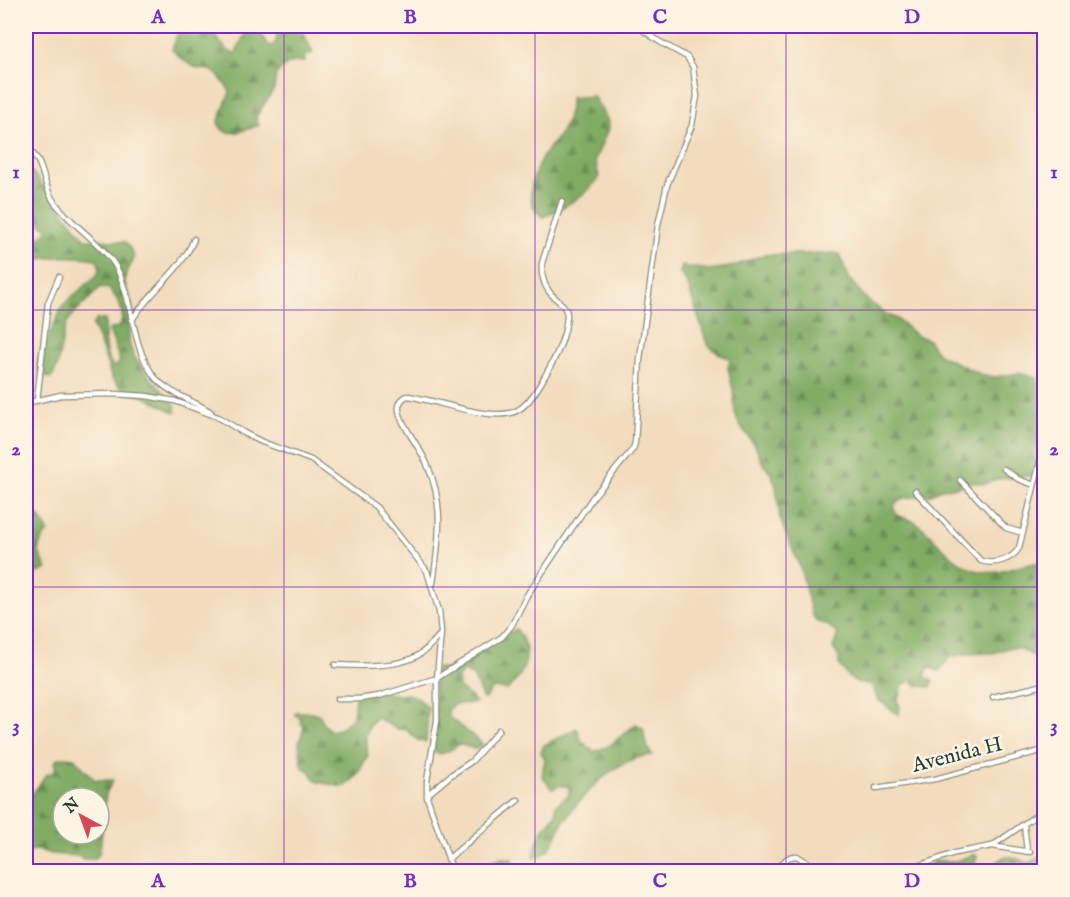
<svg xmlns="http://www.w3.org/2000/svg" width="1070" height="897" viewBox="0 0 1070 897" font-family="'IM FELL English',serif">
	<defs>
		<pattern id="forest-firs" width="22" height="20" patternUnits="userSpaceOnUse" patternTransform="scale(1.5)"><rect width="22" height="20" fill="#80ab63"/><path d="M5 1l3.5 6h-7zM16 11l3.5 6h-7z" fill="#688c52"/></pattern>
	</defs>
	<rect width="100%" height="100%" fill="#fcf5e5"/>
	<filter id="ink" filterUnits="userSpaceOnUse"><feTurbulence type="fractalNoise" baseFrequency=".0167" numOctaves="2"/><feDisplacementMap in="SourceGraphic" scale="12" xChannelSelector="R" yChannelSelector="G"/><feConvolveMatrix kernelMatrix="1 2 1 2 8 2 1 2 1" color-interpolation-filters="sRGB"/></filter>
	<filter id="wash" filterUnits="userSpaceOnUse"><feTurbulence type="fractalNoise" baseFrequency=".008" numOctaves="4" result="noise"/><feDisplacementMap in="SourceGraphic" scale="24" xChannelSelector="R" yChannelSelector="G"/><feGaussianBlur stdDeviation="1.35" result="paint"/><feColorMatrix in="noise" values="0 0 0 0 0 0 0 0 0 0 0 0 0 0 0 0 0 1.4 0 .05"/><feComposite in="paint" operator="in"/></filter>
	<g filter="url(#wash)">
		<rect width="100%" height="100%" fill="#f3dcbd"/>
		<path fill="url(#forest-firs)" stroke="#50744c" stroke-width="1.5" fill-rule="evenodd" d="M193,26H215L214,35L227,50L235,54L246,32L256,28L266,42L272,47L277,40L276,31L273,26H300L313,53L304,56L305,62C291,60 286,64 276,74L274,89L257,115L256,122L259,125C252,128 230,136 224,131C221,129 220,126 218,123L230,92C226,85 220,77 214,72C210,69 205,70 200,69C190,66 178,57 172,49L178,32L184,27Z
			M593,96L607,119L609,127L595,160L599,177C590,193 560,210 543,217C520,203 535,167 548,149C553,143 558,138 562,130C567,121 571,109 570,98Z
			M26,164L85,239L125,242C144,265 127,260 125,279C124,289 131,296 132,305C134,317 127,330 129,342C133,365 161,387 175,405L176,413L147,398L126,391L118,385L112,378L99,340L92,325L97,319L105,320C106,338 101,354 115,368L120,361L109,330L120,326C126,312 119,300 109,289L100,287C90,300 75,309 67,323C60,339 61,367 51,378L43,376L38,370V361L63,305L97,275L100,267L96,259C77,256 42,255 26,264V236C36,239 41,238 48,230L35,218L26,213Z
			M834,253L839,254L850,280L867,300L888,315L897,319L917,336L927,339L938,354L982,375L995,377L1019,373L1037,378L1039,385L1044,388V469L1030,476L997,479L985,484L973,482L952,488L941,489L929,495L904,498L895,504L894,509L897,515C905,519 911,519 918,524C940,541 955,569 985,572C1006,575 1024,561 1044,563V656L1036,658L1019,648H1008L994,653L962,654L949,658L939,671L928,667L925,677L933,681L931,687L918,686L910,679L907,683L902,685L901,693L897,701L900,706L899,715L877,699L872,684L858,683L848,677L839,664V657L833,648L838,634L826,624L818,622L812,615L801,570L780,519L776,486L771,473L762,462L755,445L739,424L735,412L733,389L728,368L730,359L718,353L707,344L687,283L680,273L682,266L709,270L731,267L763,255Z
			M26,484L32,491L26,507L40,517L48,531C33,553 38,548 47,569L39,573L26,568Z
			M516,629C534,650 527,672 507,690L492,688L486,698L483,699L473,676L463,670L458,678L459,687L474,700L476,703L455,704L448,709L449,717L483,744L475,749L459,744C422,773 434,729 435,711C436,696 432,681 437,667C446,672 457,665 463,659Z
			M362,691L389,693L398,695L407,694L416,697L428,707L426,742L418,740L405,729H397L376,717C364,730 364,740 368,755L356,777L343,787L318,782L314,779L311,772L302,767L299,743L304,727L300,722L301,718L295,715L296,712H312L320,715L323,723L330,731L339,729L353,717L355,698Z
			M636,724L643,728L646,744L652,755C615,758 584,793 564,821C554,836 553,855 533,858C537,837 543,829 556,814V805L569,795V787L560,785L552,789L542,776L545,759L541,752L544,745L577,728L581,740L594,752L609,746Z
			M66,757L74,758L95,780H113L106,794L100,850C98,860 91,859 83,859L79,856L52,854L38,850L26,851V803L47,774L55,772V763L57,759ZM63,798H99V834H63Z
			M974,854L977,856L975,863L976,867C992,874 993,863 1004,857H1013L1028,863L1044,855V871L927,872L933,861H956Z
			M502,858L513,859L514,867L525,871H479L493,861Z"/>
	</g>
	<g filter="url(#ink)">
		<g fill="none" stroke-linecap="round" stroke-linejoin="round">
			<g stroke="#898c78" stroke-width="7">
				<path id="street" d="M26,30L31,26
					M26,149C44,157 42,184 53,200C69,224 108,247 118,271C134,304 131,344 153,375C166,393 193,400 211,412
					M132,320C150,291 182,270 194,239
					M37,400L48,303L59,277
					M26,403L61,395L115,394L146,396L175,401L218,417L244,433L262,442L311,460L376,507L427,571L439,611L441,632L437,678V721L427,781V797L453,872
					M1004,469L1018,479L1034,485
					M960,480L1006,528L1023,533
					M915,491L981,561C995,565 1012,560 1019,548L1040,462L1044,459
					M433,583C439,540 445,505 427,464C422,450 396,419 399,406C400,401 403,398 407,396C435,399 491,423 516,411C528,406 539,387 545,376C556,357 566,337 567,315C567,304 553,299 548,290C543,282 541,273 542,263L562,201
					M335,665C358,666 401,668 420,654C428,649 434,641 441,634
					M993,697L1044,685
					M337,699H359L379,696L437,678L502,637L512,625L527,595L593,497L633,449L635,443L640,359L658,225L667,185L692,125L697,96L693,67L687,57L660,42L637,26
					M876,788L935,779L1044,750
					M427,795L451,775L472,761L499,730
					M1024,825L1027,851
					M992,846L1044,810
					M448,859L518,800
					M777,872C782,863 787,855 797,856L822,872
					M901,872L955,853L992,846L1030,852"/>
			</g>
			<use href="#street" stroke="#fff" stroke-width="4.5"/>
		</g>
	</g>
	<path fill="none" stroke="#7b2cbf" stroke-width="1.5" stroke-opacity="0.55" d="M284,26V872M535,26V872M786,26V872M26,310H1044M26,587H1044"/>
	<g text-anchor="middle" stroke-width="5" stroke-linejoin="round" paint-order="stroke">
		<g font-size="21" fill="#1f3d34" stroke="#fcf5e5">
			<text transform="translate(957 754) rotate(-14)" y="7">Avenida H</text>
		</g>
	</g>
	<rect width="1070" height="897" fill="none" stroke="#fcf5e5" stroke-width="66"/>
	<g transform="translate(81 816) rotate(319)"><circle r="28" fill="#fcf5e5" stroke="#a4ab9e" stroke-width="1.5"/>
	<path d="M0-4.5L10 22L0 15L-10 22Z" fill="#d1495b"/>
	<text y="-9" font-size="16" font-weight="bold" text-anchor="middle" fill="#1f3d34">N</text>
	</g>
	<rect x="33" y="33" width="1004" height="831" fill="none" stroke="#7b2cbf" stroke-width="2"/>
	<g font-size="20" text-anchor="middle" font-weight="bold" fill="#7b2cbf">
		<text x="158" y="23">A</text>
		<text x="410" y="23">B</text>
		<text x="660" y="23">C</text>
		<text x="912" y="23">D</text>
		<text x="16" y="178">1</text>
		<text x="1054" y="178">1</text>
		<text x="16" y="455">2</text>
		<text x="1054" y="455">2</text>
		<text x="16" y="732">3</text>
		<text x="1054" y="732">3</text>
		<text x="158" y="887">A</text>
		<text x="410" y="887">B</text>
		<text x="660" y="887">C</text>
		<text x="912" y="887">D</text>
	</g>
</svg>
